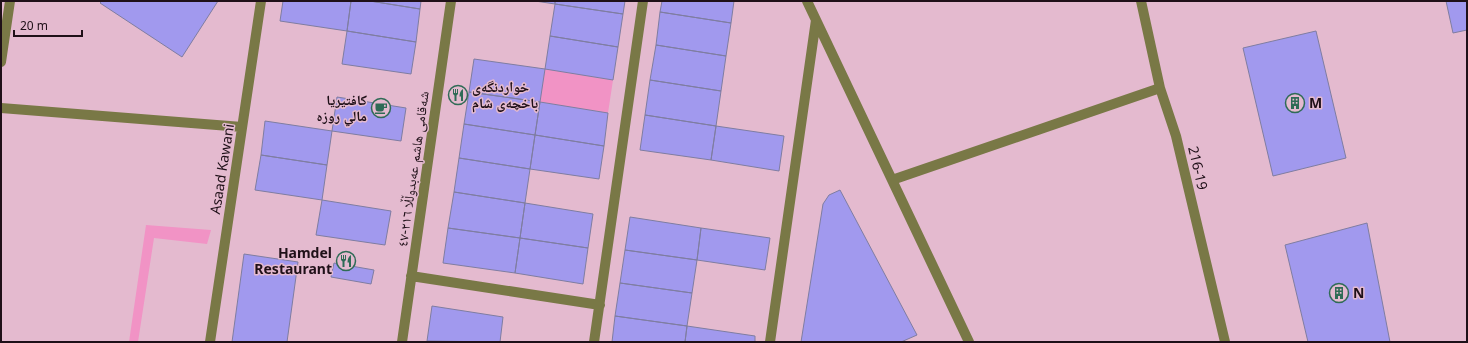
<svg xmlns="http://www.w3.org/2000/svg" width="1468" height="343" viewBox="0 0 1468 343" font-family="'Noto Sans','Noto Naskh Arabic',sans-serif">
	<rect width="100%" height="100%" fill="#e4bacf"/>
	<path fill="#f193c5" d="M545,69L613,80L608,113L540,102Z
		M146,225L211,230L207,244L154,238L138,342H129Z"/>
	<path fill="#a199ee" stroke="#7f7da1" d="M102,1H218L182,57L100,3Z
		M283,1H351L347,31L280,21Z
		M351,1H370L420,9L416,42L347,31Z
		M370,1H421L420,9Z
		M535,1H555V4Z
		M555,1H625L623,14L555,4Z
		M662,1H734L731,23L660,12Z
		M1446,1H1467V30L1453,33Z
		M555,4L623,14L618,47L550,36Z
		M660,12L731,23L726,56L656,45Z
		M347,31L416,42L411,74L342,64Z
		M1316,31L1346,158L1273,176L1243,48Z
		M550,36L618,47L613,80L545,69Z
		M656,45L726,56L721,91L650,80Z
		M474,59L545,69L540,102L469,92Z
		M650,80L721,91L716,126L645,115Z
		M469,92L540,102L535,135L464,124Z
		M337,97L406,108L401,141L332,131Z
		M540,102L608,113L604,146L535,135Z
		M645,115L716,126L711,160L640,150Z
		M265,121L332,131L327,165L261,155Z
		M464,124L535,135L530,169L459,158Z
		M716,126L784,136L779,171L711,160Z
		M535,135L604,146L599,179L530,169Z
		M261,155L327,165L322,200L255,190Z
		M459,158L530,169L525,203L454,192Z
		M840,190L917,335L901,342H801L823,204L829,195Z
		M454,192L525,203L520,238L448,228Z
		M322,200L391,211L385,245L316,235Z
		M525,203L593,214L588,248L520,238Z
		M630,217L701,228L697,260L625,250Z
		M1367,223L1390,342H1308L1285,245Z
		M448,228L520,238L515,273L443,263Z
		M701,228L770,238L765,270L697,260Z
		M520,238L588,248L583,284L515,273Z
		M625,250L697,260L692,293L620,283Z
		M244,254L298,262L287,342H232Z
		M334,263L374,270L371,284L331,277Z
		M620,283L692,293L687,326L615,316Z
		M432,306L503,317L500,342L427,341Z
		M615,316L687,326L685,342H612Z
		M687,326L755,336V342H685Z"/>
	<g fill="none" stroke-linecap="round" stroke-linejoin="round">
		<path stroke="#797846" stroke-width="10" d="M807,1L969,342
			M1141,1L1160,88L1176,136L1225,342
			M1,62L10,1
			M1,108L242,127
			M892,180L1160,88
			M411,276L600,305
			M210,342L261,1
			M402,342L451,1
			M594,342L643,1
			M770,342L816,20"/>
	</g>
	<defs>
		<g id="restaurant-ring" transform="scale(1)"><circle r="9.5" fill="#e4bacf" stroke="#2f6b56" stroke-width="1.5"/><path d="M-5-6h1v4h1v-4h1v4h1v-4h1v5L-1.5 .5V6h-2V.5L-5-1ZM5-6V6H3V1.5H1.5Q1.5-4 5-6Z" fill="#2f6b56"/></g>
		<g id="building-ring" transform="scale(1)"><circle r="9.5" fill="#e4bacf" stroke="#2f6b56" stroke-width="1.5"/><path d="M-4-6H4V6H1V3H-1V6H-4ZM-2.5-4.3h1.7v1.8h-1.7ZM.8-4.3h1.7v1.8H.8ZM-2.5-1h1.7V.8h-1.7ZM.8-1h1.7V.8H.8Z" fill="#2f6b56"/></g>
		<g id="cafe-ring" transform="scale(1)"><circle r="9.5" fill="#e4bacf" stroke="#2f6b56" stroke-width="1.5"/><path d="M-5.5-4.5H6V0H3Q3 3.5 0 3.5H-2.5Q-5.5 3.5-5.5 0ZM3-3.2v2h1.7v-2ZM-6 4.5H4V6H-6Z" fill="#2f6b56"/></g>
	</defs>
	<g fill-rule="evenodd">
		<use href="#restaurant-ring" x="458" y="95"/>
		<use href="#building-ring" x="1295" y="103"/>
		<use href="#cafe-ring" x="381" y="108"/>
		<use href="#restaurant-ring" x="346" y="261"/>
		<use href="#building-ring" x="1339" y="293"/>
	</g>
	<g text-anchor="middle" stroke-width="3" stroke-linejoin="round" paint-order="stroke">
		<g font-size="14" font-weight="bold" fill="#1f1018" stroke="#e4bacf" text-anchor="start">
			<text x="472" y="92">خواردنگەی<tspan x="472" dy="16">باخچەی شام</tspan></text>
			<text x="367" y="105" text-anchor="end">كافتيريا<tspan x="367" dy="16">مالي روزه</tspan></text>
			<text x="1309" y="108">M</text>
			<text x="332" y="258" text-anchor="end">Hamdel<tspan x="332" dy="16">Restaurant</tspan></text>
			<text x="1353" y="298">N</text>
		</g>
		<g font-size="14" fill="#1f1018" stroke="#e4bacf">
			<text transform="translate(1198 168) rotate(77)" y="5">216-19</text>
			<text transform="translate(222 169) rotate(-81)" y="5">Asaad Kawani</text>
			<text transform="translate(413 169) rotate(-82)" y="5">شەقامی هاشم عەبدوڵڵا ٢١٦-٤٧</text>
		</g>
	</g>
	<rect width="1468" height="343" fill="none" stroke="#1f1018" stroke-width="4"/>
	<path d="M14 30v6h68v-6" fill="none" stroke="#1f1018" stroke-width="2"/>
	<text x="20" y="30" font-size="12" fill="#1f1018" stroke="#e4bacf" stroke-width="3" paint-order="stroke">20 m</text>
</svg>
